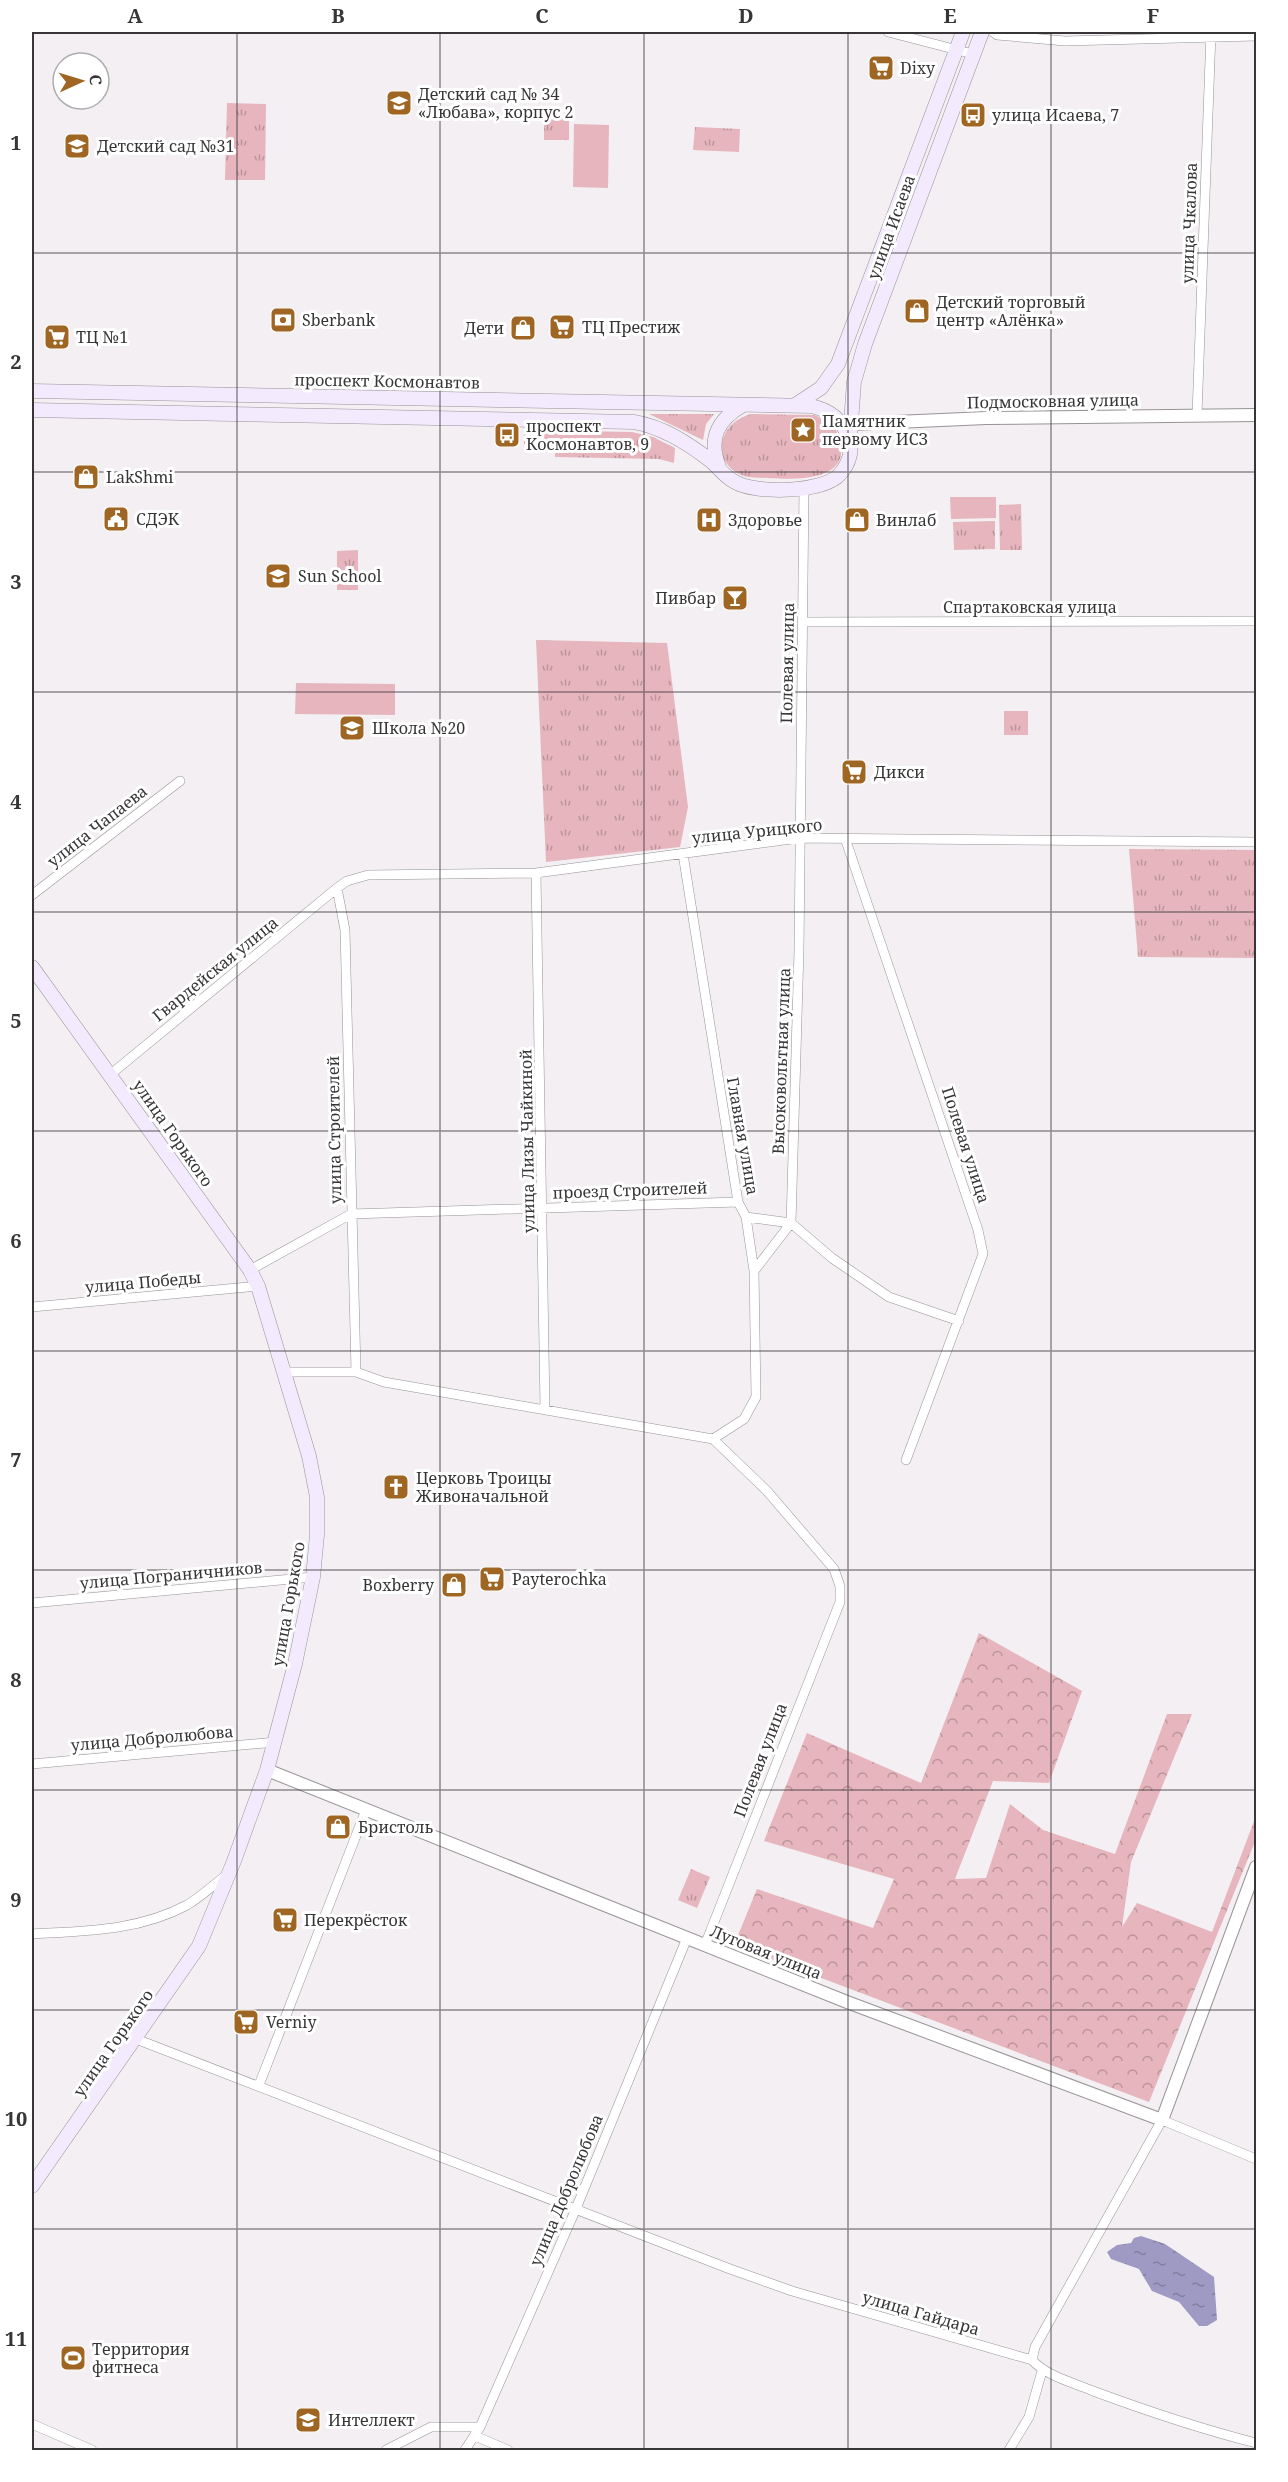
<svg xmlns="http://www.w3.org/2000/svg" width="1288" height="2482" viewBox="0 0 1288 2482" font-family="'Noto Serif',serif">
	<defs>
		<pattern id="grass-tufts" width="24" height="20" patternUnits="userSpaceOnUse" patternTransform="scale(1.5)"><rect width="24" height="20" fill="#e6b5bd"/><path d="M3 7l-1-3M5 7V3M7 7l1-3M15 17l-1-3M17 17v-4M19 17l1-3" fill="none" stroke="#bb949a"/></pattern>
		<pattern id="forest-crowns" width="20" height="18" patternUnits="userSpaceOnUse" patternTransform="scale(1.5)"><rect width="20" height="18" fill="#e6b5bd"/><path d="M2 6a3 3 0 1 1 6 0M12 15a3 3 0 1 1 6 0" fill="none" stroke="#bb949a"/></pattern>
		<pattern id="water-ripples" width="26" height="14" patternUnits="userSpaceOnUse" patternTransform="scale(1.5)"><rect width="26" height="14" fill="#9f9ac3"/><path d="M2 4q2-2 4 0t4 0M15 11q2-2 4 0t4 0" fill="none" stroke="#827e9f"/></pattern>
	</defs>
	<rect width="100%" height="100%" fill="#f3eff3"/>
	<path fill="url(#grass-tufts)" d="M227,103L266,104L265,180H225Z
		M544,118L569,119V140H544Z
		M695,127L740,129L739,152L693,150Z
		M649,414H714L706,424L703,440Z
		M751,414L814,415C827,419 836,426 840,440C853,489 775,478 748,477C710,467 715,424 751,414Z
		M524,430L632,432L653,437L675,448L674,463L659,459L555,457V445L524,444Z
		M1021,504L1022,550H1000L999,505Z
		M995,521V549L954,550L953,522Z
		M358,550V590H337V551Z
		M536,640L667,643L688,807L680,847L546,862Z
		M1004,711H1028V735H1004Z
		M1129,849L1256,850V958L1138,957Z
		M691,1869L710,1877L697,1908L678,1900Z"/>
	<path fill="url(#forest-crowns)" d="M979,1633L1082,1691L1049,1783L993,1781L955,1879L986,1878L1010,1804L1043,1830L1115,1854L1167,1714H1192L1131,1862L1122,1927L1137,1903L1212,1932L1256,1816V1839L1149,2102L734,1945L757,1889L873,1928L894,1879L764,1841L807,1733L921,1783Z"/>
	<path fill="#e6b5bd" d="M574,124L609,125L608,188L573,187Z
		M950,497H996V518L951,519Z
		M296,683L395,684V715L295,714Z"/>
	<path fill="url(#water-ripples)" d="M1141,2236L1165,2244L1214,2277L1217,2320L1207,2326H1199L1179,2302L1152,2291L1139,2269L1111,2259L1107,2252L1117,2245L1131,2243L1134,2238Z"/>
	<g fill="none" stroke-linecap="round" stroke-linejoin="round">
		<g stroke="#979396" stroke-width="10">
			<path id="minor" d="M888,32L973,54
				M993,32L997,35L1065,41L1256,36
				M1197,415L1211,32
				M803,622L1256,621
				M845,838L978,1230L983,1254L906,1460
				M683,854L738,1202L746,1217L754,1271L756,1397L744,1419L713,1439
				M536,873L545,1408
				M337,888L345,930L356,1372
				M32,895L180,781
				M111,1074L337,888L347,881L368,875L536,873L799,838L1256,842
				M746,1217L791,1223L832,1258L889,1297L959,1321
				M250,1270L351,1214L738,1202
				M754,1271L791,1223L799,950L804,488
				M32,1307L258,1286
				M285,1372H356L384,1382L713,1439L767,1491L834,1569L840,1586V1602L705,1945
				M32,1603L313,1577
				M32,1764L276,1742
				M32,1934C84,1931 139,1931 187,1905C201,1897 214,1884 228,1874
				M136,2039L730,2269L792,2291L1032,2360C1048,2377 1072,2382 1093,2391C1147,2411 1201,2429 1256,2443
				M259,2085L366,1810
				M1032,2360L1035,2347L1162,2120L1256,2159
				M32,2424L92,2450
				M475,2436L508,2450
				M386,2450L431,2427H480
				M465,2450L480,2427L575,2211L687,1938
				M1009,2450L1029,2417L1042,2371"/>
		</g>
		<g stroke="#979396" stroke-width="14">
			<path id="tertiary" d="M851,424L986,418L1256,415
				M267,1770L847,2002L1162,2120L1256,1867"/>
		</g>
		<g stroke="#979396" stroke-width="15">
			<path id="secondary" d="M32,391L811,406C829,410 842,419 848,436C854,449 849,464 840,474C824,493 755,494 735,482C725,477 719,468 711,461C688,443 663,427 634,422L32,410
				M795,405L821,388L838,364L963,32
				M850,436L854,382L865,344L982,32
				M719,467C708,439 717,420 743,405
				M32,967L250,1270L258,1286L309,1456L317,1497V1535L313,1577L295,1664L267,1770L234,1861L199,1946L32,2186"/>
		</g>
		<use href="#minor" stroke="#fff" stroke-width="9"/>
		<use href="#tertiary" stroke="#fff" stroke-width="12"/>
		<use href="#secondary" stroke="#f4eafd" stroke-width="14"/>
	</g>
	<path fill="none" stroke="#373537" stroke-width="1.5" stroke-opacity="0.55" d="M237,32V2450M440,32V2450M644,32V2450M848,32V2450M1051,32V2450M32,253H1256M32,472H1256M32,692H1256M32,912H1256M32,1131H1256M32,1351H1256M32,1570H1256M32,1790H1256M32,2010H1256M32,2229H1256"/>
	<defs>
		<g id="supermarket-square" transform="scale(1.35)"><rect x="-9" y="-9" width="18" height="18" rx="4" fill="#9e6622" stroke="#fff"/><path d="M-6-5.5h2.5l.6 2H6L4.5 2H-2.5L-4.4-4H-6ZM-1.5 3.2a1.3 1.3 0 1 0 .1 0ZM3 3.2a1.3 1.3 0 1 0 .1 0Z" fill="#fff"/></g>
		<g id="school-square" transform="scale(1.35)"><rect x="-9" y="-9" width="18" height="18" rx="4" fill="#9e6622" stroke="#fff"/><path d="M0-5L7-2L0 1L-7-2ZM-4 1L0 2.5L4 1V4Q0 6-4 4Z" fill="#fff"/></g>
		<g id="bus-square" transform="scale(1.35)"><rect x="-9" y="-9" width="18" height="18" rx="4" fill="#9e6622" stroke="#fff"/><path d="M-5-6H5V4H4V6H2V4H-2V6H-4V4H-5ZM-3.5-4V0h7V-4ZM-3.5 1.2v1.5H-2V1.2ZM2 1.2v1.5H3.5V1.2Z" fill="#fff"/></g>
		<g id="shop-square" transform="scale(1.35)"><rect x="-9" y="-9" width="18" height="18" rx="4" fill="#9e6622" stroke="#fff"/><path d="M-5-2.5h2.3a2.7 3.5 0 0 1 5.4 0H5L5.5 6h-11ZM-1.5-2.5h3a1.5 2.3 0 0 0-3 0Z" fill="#fff"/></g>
		<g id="bank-square" transform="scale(1.35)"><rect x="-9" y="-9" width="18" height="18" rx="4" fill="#9e6622" stroke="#fff"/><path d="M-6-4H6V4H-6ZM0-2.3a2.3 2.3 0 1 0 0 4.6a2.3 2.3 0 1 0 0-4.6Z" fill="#fff"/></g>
		<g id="sight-square" transform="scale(1.35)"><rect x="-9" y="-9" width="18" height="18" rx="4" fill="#9e6622" stroke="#fff"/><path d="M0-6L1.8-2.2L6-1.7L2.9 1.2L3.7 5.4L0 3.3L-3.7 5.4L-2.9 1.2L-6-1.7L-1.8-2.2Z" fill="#fff"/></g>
		<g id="civic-square" transform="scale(1.35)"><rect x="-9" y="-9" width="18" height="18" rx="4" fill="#9e6622" stroke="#fff"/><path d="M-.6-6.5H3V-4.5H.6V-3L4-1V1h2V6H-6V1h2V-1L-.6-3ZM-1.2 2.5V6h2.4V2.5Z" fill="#fff"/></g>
		<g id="hospital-square" transform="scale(1.35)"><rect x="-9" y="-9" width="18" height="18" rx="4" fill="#9e6622" stroke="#fff"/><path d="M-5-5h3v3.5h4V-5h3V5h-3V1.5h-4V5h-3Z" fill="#fff"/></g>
		<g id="bar-square" transform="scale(1.35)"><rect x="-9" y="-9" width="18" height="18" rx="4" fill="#9e6622" stroke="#fff"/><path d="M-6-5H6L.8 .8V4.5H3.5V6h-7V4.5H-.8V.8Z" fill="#fff"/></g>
		<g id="church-square" transform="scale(1.35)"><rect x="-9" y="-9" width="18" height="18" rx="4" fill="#9e6622" stroke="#fff"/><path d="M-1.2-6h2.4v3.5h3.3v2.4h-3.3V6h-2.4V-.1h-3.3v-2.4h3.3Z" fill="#fff"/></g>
		<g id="stadium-square" transform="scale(1.35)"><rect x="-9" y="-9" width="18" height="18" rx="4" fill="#9e6622" stroke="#fff"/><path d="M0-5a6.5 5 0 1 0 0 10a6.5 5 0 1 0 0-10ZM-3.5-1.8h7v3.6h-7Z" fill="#fff"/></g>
	</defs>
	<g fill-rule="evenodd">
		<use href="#supermarket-square" x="881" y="68"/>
		<use href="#school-square" x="399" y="103"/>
		<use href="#bus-square" x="973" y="115"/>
		<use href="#school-square" x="77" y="146"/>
		<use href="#shop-square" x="917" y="311"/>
		<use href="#bank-square" x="283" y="320"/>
		<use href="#supermarket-square" x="562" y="327"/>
		<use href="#shop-square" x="523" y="328"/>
		<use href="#supermarket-square" x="57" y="337"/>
		<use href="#sight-square" x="803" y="430"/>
		<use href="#bus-square" x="507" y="435"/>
		<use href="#shop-square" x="86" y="477"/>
		<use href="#civic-square" x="116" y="519"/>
		<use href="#hospital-square" x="709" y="520"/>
		<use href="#shop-square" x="857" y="520"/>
		<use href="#school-square" x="278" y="576"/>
		<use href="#bar-square" x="735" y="598"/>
		<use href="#school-square" x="352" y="728"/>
		<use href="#supermarket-square" x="854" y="772"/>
		<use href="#church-square" x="396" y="1487"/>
		<use href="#supermarket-square" x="492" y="1579"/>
		<use href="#shop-square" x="454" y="1585"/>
		<use href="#shop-square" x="338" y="1827"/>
		<use href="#supermarket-square" x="285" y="1920"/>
		<use href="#supermarket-square" x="246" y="2022"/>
		<use href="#stadium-square" x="73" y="2358"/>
		<use href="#school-square" x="308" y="2420"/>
	</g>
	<g text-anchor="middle" stroke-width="6" stroke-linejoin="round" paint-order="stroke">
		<g font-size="16" fill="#373537" stroke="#fff" text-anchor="start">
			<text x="900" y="74">Dixy</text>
			<text x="418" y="100">Детский сад № 34<tspan x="418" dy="18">«Любава», корпус 2</tspan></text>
			<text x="992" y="121">улица Исаева, 7</text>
			<text x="97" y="152">Детский сад №31</text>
			<text x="936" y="308">Детский торговый<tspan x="936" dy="18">центр «Алёнка»</tspan></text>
			<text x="302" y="326">Sberbank</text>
			<text x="582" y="333">ТЦ Престиж</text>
			<text x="504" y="334" text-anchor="end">Дети</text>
			<text x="76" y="343">ТЦ №1</text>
			<text x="822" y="427">Памятник<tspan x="822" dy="18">первому ИСЗ</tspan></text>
			<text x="526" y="432">проспект<tspan x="526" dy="18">Космонавтов, 9</tspan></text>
			<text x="106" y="483">LakShmi</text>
			<text x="136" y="525">СДЭК</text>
			<text x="728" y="526">Здоровье</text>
			<text x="876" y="526">Винлаб</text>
			<text x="298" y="582">Sun School</text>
			<text x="716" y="604" text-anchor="end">Пивбар</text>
			<text x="372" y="734">Школа №20</text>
			<text x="874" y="778">Дикси</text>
			<text x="416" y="1484">Церковь Троицы<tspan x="416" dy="18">Живоначальной</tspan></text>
			<text x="512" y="1585">Payterochka</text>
			<text x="434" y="1591" text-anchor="end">Boxberry</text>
			<text x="358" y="1833">Бристоль</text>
			<text x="304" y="1926">Перекрёсток</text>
			<text x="266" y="2028">Verniy</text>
			<text x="92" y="2355">Территория<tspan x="92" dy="18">фитнеса</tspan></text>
			<text x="328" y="2426">Интеллект</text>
		</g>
		<g font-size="16" fill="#373537" stroke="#fff">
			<text transform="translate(1189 223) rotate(-88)" y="6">улица Чкалова</text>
			<text transform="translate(891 227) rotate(-70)" y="6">улица Исаева</text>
			<text transform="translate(387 381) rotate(1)" y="6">проспект Космонавтов</text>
			<text transform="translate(1053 401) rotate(-1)" y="6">Подмосковная улица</text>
			<text x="1030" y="613">Спартаковская улица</text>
			<text transform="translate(787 663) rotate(-89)" y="6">Полевая улица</text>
			<text transform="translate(97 826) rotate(-38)" y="6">улица Чапаева</text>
			<text transform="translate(757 831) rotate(-6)" y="6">улица Урицкого</text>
			<text transform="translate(215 969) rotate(-39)" y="6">Гвардейская улица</text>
			<text transform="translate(781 1061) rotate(-88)" y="6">Высоковольтная улица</text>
			<text transform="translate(334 1130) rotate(-91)" y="6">улица Строителей</text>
			<text transform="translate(173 1133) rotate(55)" y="6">улица Горького</text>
			<text transform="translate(743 1136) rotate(80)" y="6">Главная улица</text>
			<text transform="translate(527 1141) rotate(-91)" y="6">улица Лизы Чайкиной</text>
			<text transform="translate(966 1145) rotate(72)" y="6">Полевая улица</text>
			<text transform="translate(630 1190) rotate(-2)" y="6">проезд Строителей</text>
			<text transform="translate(143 1282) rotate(-5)" y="6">улица Победы</text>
			<text transform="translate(171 1575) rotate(-5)" y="6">улица Пограничников</text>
			<text transform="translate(288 1604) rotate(-80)" y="6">улица Горького</text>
			<text transform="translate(152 1738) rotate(-5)" y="6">улица Добролюбова</text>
			<text transform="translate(760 1760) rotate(-69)" y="6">Полевая улица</text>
			<text transform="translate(766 1952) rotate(22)" y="6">Луговая улица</text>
			<text transform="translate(113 2043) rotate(-55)" y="6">улица Горького</text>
			<text transform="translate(566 2190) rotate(-67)" y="6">улица Добролюбова</text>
			<text transform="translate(921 2313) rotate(16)" y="6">улица Гайдара</text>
		</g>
	</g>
	<rect width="1288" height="2482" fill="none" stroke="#ffffff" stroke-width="66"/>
	<g transform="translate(81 81) rotate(86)"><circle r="28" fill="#ffffff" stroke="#afaeaf" stroke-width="1.5"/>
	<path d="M0-4.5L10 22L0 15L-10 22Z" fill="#9e6622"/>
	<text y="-9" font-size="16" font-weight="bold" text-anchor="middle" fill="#373537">С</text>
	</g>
	<rect x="33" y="33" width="1222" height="2416" fill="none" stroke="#373537" stroke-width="2"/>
	<g font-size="20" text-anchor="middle" font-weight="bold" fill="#373537">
		<text x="135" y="23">A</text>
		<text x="338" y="23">B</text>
		<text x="542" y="23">C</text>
		<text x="746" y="23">D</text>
		<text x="950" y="23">E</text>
		<text x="1153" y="23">F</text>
		<text x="16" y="150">1</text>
		<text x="16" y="369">2</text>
		<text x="16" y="589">3</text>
		<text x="16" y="809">4</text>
		<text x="16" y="1028">5</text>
		<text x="16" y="1248">6</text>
		<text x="16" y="1467">7</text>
		<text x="16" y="1687">8</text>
		<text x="16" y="1907">9</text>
		<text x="16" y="2126">10</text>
		<text x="16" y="2346">11</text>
	</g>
</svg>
